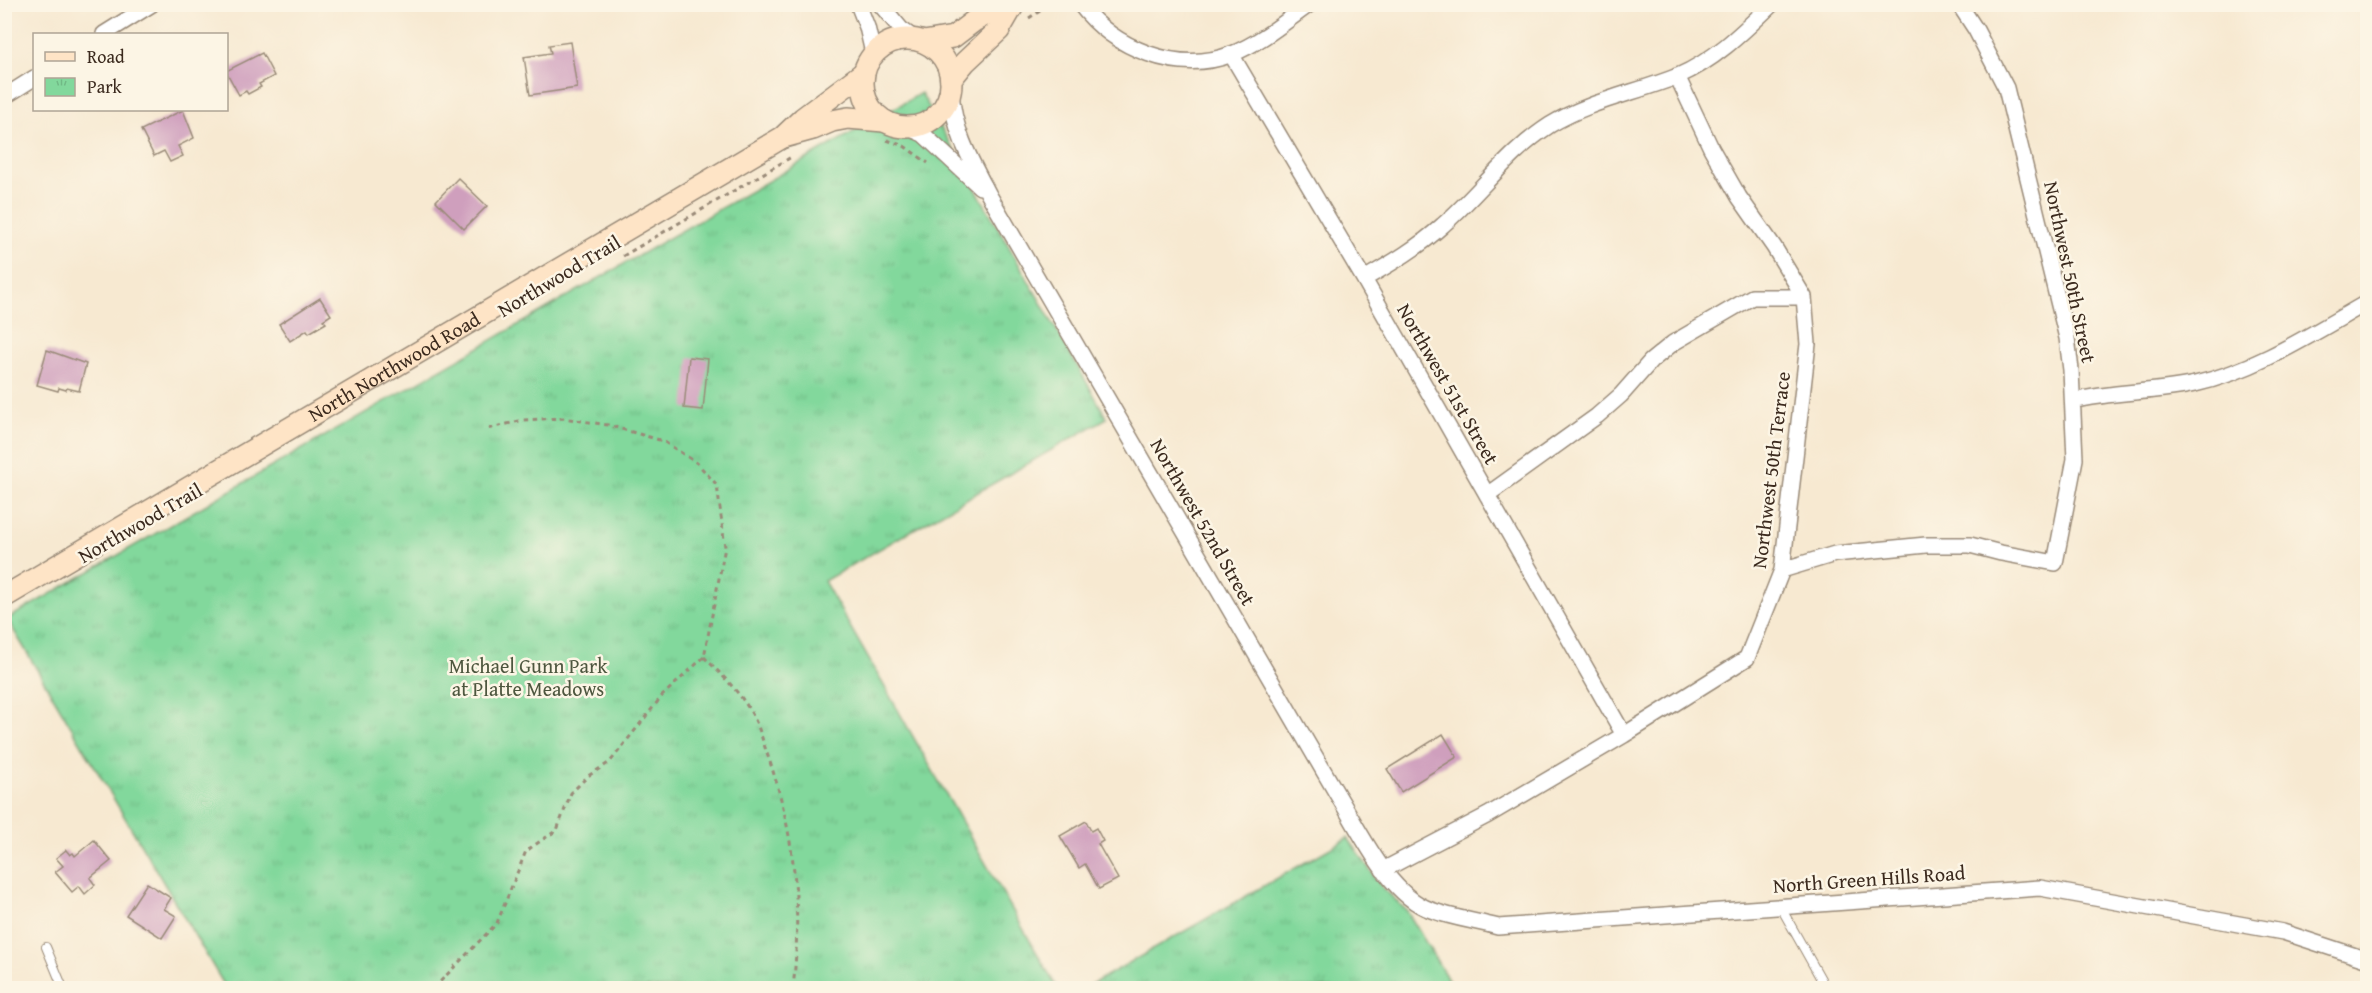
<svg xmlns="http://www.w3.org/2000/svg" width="2372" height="993" viewBox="0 0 2372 993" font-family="'Gentium Book Plus',serif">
	<defs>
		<pattern id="park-tufts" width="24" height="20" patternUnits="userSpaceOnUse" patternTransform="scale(1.5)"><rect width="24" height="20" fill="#82d89c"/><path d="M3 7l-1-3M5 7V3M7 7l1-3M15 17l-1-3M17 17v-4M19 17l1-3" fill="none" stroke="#71ba86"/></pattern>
	</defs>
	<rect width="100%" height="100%" fill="#fcf5e5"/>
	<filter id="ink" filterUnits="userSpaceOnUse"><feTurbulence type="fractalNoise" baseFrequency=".0167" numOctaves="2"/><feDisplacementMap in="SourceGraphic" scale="12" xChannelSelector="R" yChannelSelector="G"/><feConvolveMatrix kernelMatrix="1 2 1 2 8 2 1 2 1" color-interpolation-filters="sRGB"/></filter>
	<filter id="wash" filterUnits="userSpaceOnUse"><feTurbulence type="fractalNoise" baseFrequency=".008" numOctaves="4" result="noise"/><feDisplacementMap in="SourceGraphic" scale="24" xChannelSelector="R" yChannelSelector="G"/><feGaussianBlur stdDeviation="1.35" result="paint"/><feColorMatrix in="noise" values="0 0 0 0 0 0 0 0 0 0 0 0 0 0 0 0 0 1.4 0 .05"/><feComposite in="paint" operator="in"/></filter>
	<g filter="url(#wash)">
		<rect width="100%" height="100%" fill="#f7e9d1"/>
		<path fill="url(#park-tufts)" stroke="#5e815d" stroke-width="1.5" d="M921,93L1107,418L824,581L1057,988H226L7,619Z
			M1348,838L1382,887L1407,911L1453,988H1085Z"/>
		<g id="blocks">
			<path fill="#cf9fbd" d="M570,42L577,88L530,95L524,57L551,53L549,45Z
				M262,53L274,76L259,84L261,87L248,94L246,91L239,95L226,71Z
				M183,110L194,138L178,146L183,156L170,162L164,151L154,156L141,130Z
				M458,178L487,206L464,229L436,201Z
				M320,298L331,315L323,320L326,323L309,333L307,330L290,341L279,324Z
				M47,350L86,364L79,391L67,388L66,390L59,388L58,391L37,385Z
				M689,357L708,359L703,410L684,408Z
				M1443,734L1457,757L1401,792L1387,769Z
				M1086,821L1091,831L1096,828L1103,841L1098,844L1118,879L1099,889L1085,864L1079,868L1060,836Z
				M94,840L111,861L90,878L95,885L85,894L79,886L72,892L55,872L63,866L56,858L66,850L70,855L73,853L75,856Z
				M147,883L171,898L164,909L176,916L162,938L126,915Z"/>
		</g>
	</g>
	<g filter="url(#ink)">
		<use href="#blocks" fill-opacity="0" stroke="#998a78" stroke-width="1.5"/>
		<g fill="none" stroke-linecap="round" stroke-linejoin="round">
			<g stroke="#998a78" stroke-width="10">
				<path id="lane" d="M1780,906L1826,988
					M46,947L63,988"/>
			</g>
			<g stroke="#998a78" stroke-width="18">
				<path id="street" d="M858,4L867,27L873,53
					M880,4L901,29L915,39
					M1080,4C1114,49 1178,75 1232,54C1260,43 1286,21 1310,4
					M104,34L152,4
					M1231,54L1364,279L1624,735
					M951,91C953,130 971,161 989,195L1337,794C1360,831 1389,896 1431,910C1453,918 1476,921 1498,927L2040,888L2283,932L2368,960
					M4,97L34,78
					M909,128L923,134L980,187
					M1364,279C1392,263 1419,247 1443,225C1480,193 1508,152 1550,125C1589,101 1636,93 1678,76C1715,60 1743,32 1772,4
					M2073,401C2113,391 2155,393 2195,384C2257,370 2313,333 2368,302
					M1487,495L1597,416L1621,395L1651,361L1673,343L1752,297H1804
					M1782,570L1835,554L1926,545H1970L2001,553L2055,563L2075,459L2071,370L2067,338L2006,88L1976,30L1959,4
					M1383,870L1488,815L1624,735L1747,658L1782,570L1808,344L1804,297L1774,247L1739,197L1711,148L1677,76"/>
			</g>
			<g stroke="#998a78" stroke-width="24">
				<g id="secondary">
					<circle cx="907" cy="83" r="44"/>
					<path d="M924,42L953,37L974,21L1006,4"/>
					<path d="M951,79L965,62L999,30L1014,4"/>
					<path d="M784,137L813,129L832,121L848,118L884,121"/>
					<path id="s1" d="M4,597L783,137L803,118L863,73"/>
				</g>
			</g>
			<path stroke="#998a78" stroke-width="3" stroke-dasharray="4.5 4.5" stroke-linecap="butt" d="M1029,18L1051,4
				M887,140L904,146L928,163
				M623,256L793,156
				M4,620L12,616
				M704,657C722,675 744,696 755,720C761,732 764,746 769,759C795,836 802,908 793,988
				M434,988L497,923L526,851L557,830L571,793L588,776L610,762L662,696L704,657L725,547L717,485L697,463L663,441L608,425L563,418L523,420L487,429"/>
			<use href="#lane" stroke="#fff" stroke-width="8"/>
			<use href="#street" stroke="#fff" stroke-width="15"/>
			<use href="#secondary" stroke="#fee4c6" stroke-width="21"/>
		</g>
	</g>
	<g text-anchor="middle" stroke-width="5" stroke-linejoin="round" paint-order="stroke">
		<g font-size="20" fill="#3b2a1e" stroke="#fcf5e5">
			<text transform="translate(2070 272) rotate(78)" y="7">Northwest 50th Street</text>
			<text transform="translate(559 276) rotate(-31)" y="7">Northwood Trail</text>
			<text dy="7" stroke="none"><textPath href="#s1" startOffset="453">North Northwood Road</textPath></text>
			<text transform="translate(1448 384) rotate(60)" y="7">Northwest 51st Street</text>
			<text transform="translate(1771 470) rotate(-83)" y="7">Northwest 50th Terrace</text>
			<text transform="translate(1203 522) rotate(60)" y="7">Northwest 52nd Street</text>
			<text transform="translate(140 523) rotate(-30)" y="7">Northwood Trail</text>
			<text transform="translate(1869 879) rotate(-4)" y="7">North Green Hills Road</text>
		</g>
		<g font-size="20" fill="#4d563e" stroke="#fcf5e5">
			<text x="528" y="673">Michael Gunn Park<tspan x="528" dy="23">at Platte Meadows</tspan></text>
		</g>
	</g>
	<rect width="2372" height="993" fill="none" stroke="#fcf5e5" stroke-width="24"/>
	<rect x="33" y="33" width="195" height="78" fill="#fcf5e5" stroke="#afa495" stroke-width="1.5"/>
	<rect x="45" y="52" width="30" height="9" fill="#fee4c6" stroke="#afa495" stroke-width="1.5"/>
	<text x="87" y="63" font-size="18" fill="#3b2a1e">Road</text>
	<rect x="45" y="78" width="30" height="18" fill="url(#park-tufts)" stroke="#afa495" stroke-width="1.5"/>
	<text x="87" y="93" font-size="18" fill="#3b2a1e">Park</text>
</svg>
